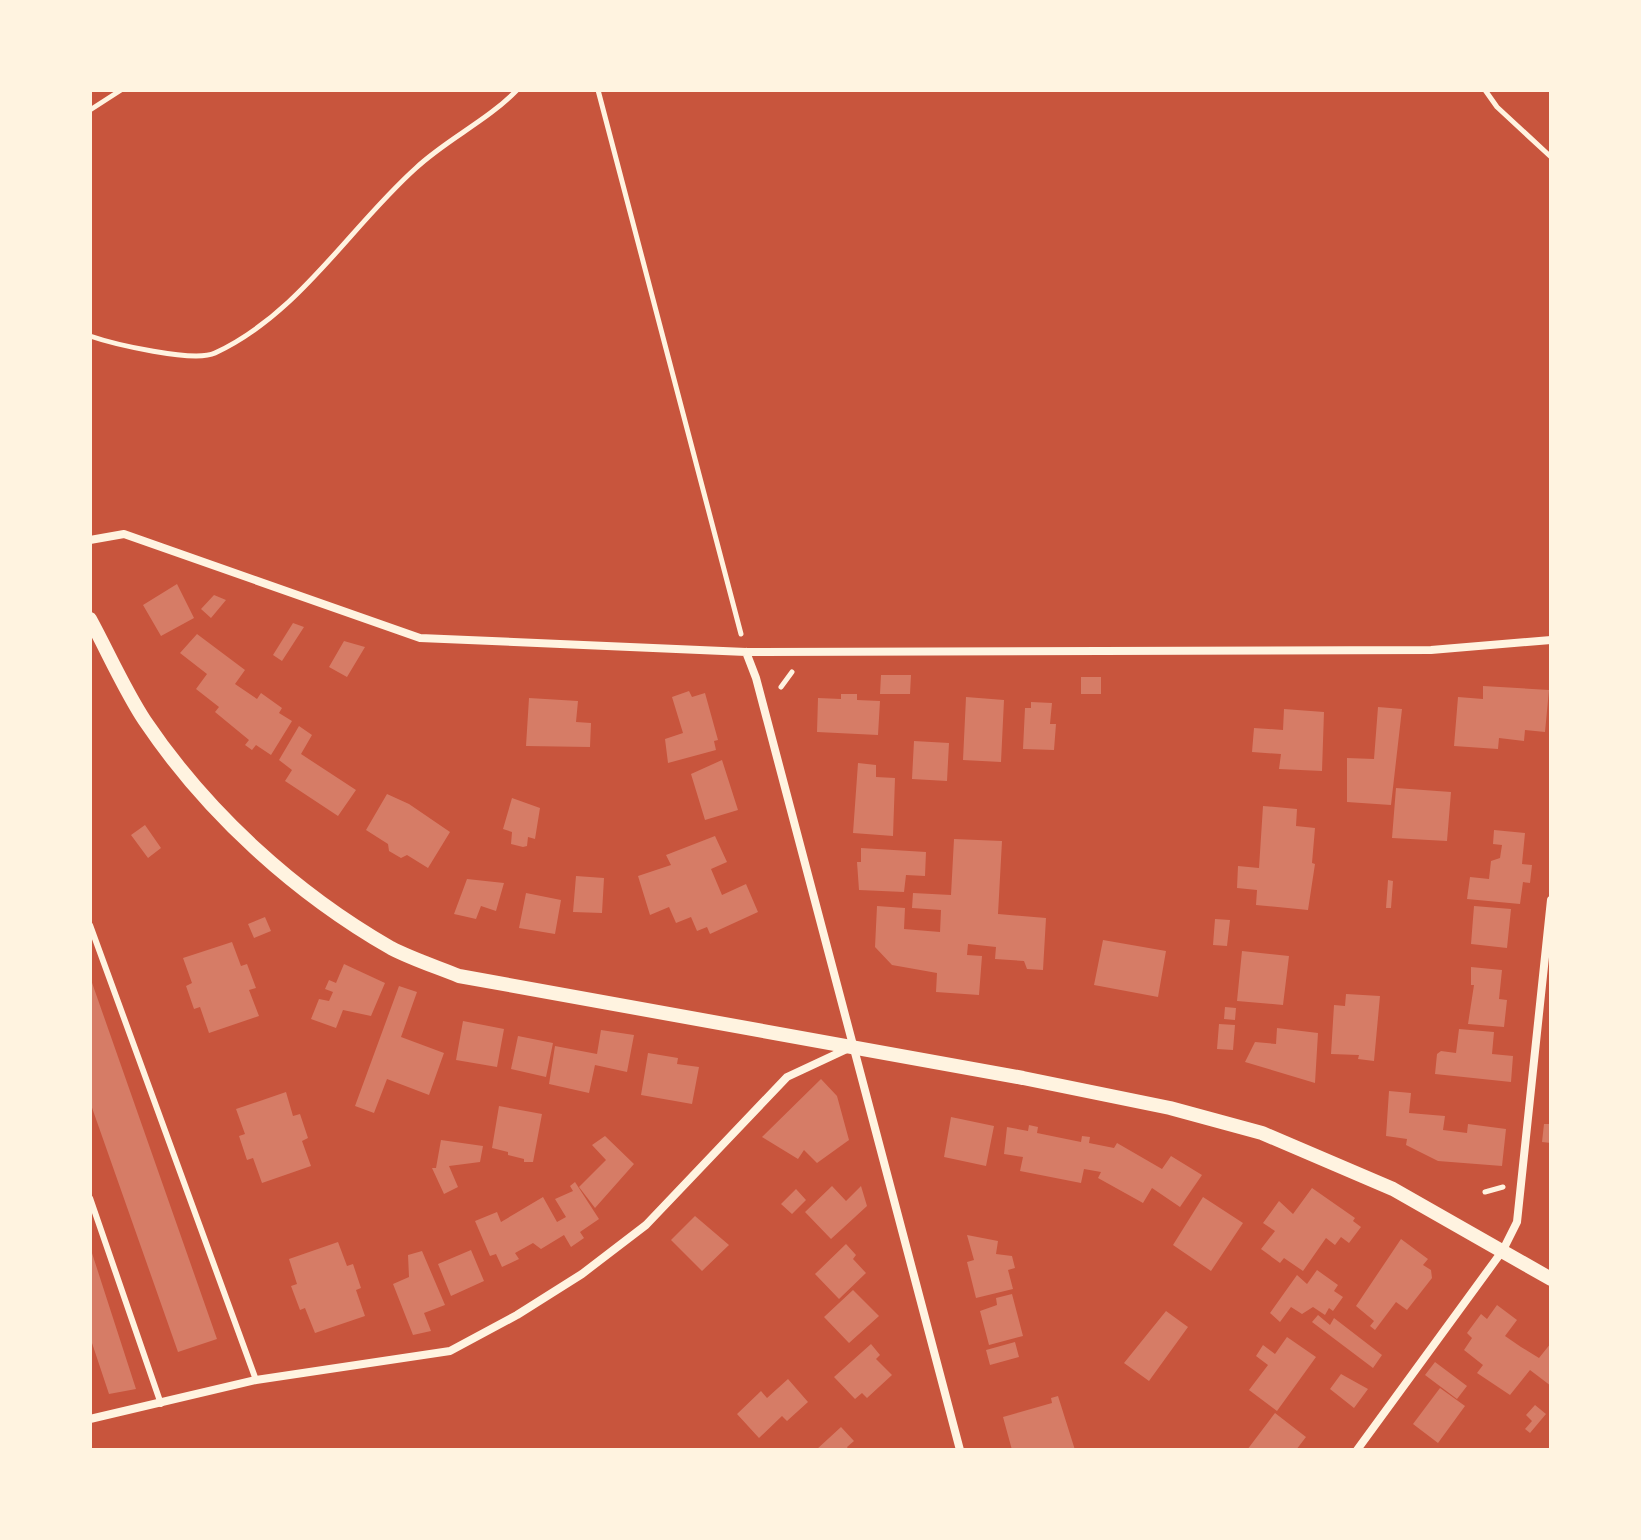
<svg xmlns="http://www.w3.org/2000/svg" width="1641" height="1540" viewBox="0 0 1641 1540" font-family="'DejaVu Sans',sans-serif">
	<rect width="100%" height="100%" fill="#c8553d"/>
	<path fill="#d67c66" d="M177,584L194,618L161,636L143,605Z
		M214,595L226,600L211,618L201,609Z
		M293,623L304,627L282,661L273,655Z
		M197,634L245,670L235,684L257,699L261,693L282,708L279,713L292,721L271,755L256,745L252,750L245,745L249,740L215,712L219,707L196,689L207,674L180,653Z
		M344,641L365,647L347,677L329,667Z
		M881,675H911L910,694H880Z
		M1081,677H1101V694H1081Z
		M1483,686L1549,690L1545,732L1525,730L1524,741L1499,738L1498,749L1454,746L1458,697L1483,699Z
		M689,691L692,697L705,693L718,740L714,741L716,750L668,763L665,739L683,733L672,697Z
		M841,694H857V700L880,701L878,735L817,732L818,698L841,699Z
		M966,697L1004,700L1001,762L963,760Z
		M529,698L578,701L576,722L591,723L590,747L526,746Z
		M1031,702L1052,703L1050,724H1056L1054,750L1023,749L1025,708H1031Z
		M1378,707L1402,709L1391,805L1347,802V758L1374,759Z
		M1284,709L1324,712L1322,771L1279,769L1281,754L1252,752L1254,728L1283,730Z
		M299,726L312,735L301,754L356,790L338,816L285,781L292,770L279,760Z
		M914,741L949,743L947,781L912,779Z
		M722,760L738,810L705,820L691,774Z
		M858,763L876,765V777L895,778L893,836L853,833Z
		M1396,788L1451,792L1447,841L1392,838Z
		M387,794L409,804L450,832L428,868L407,855L401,858L389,851L388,844L366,830Z
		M512,798L540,808L535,839L528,837L527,846L523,847L511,844L512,832L503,829Z
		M1263,806L1297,809L1296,826L1315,828L1312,863L1315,864L1308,910L1256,905L1257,890L1237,888L1238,866L1259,868Z
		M145,825L161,848L148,858L131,835Z
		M1494,830L1525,833L1522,864L1532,865L1530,883L1523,882L1520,904L1467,899L1470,877L1489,879L1491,861L1500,858L1502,845L1493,844Z
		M715,836L727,862L711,869L722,895L746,884L758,912L710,934L707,927L697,931L691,917L676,923L669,907L650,915L638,876L671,865L666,855Z
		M954,839L1002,841L998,914L1046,918L1043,970L1027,969L1024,961L995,959L996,947L968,944L967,955L982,956L979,995L936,992L937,973L892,965L875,947L877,906L905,908L904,929L940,932L941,910L912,908L913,893L951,895Z
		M861,848L926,852L925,876L906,875L904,892L859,890L857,862H861Z
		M576,876L604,878L602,913L573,912Z
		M467,879L504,883L496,911L481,906L476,919L454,914Z
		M1388,880L1393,881L1391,908H1386Z
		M526,893L561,900L555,934L519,928Z
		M1474,906L1511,909L1507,948L1471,944Z
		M265,917L271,931L254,938L248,924Z
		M1215,919L1230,920L1227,946L1213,945Z
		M1103,940L1166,951L1158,997L1094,985Z
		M232,942L241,966L247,964L256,988L249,990L259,1016L209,1033L200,1007L194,1009L186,986L192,983L183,958Z
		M1242,951L1289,956L1283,1005L1237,1001Z
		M344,964L385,983L371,1016L343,1010L336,1028L311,1019L319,999L329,1001L333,992L325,989L329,980L336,983Z
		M1471,967L1502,970L1499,999L1507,1000L1504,1027L1468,1024L1474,985H1471Z
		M90,977L217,1339L178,1352L90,1102Z
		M399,986L417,992L401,1037L444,1053L429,1095L387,1079L374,1113L355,1106Z
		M1346,994L1380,996L1374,1061L1358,1059L1359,1055L1331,1054L1334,1005L1345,1006Z
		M1225,1007L1236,1008L1235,1020L1224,1019Z
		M463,1021L504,1029L497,1067L456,1060Z
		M1219,1024L1235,1025L1233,1050L1217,1049Z
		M1277,1028L1318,1033L1315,1083L1245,1062L1255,1042L1276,1044Z
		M1459,1029L1494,1032L1492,1054L1513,1056L1511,1082L1435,1074L1437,1054L1441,1051L1456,1053Z
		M601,1030L634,1035L627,1072L595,1065L589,1093L549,1084L555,1046L597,1054Z
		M518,1036L553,1043L546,1077L511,1069Z
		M648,1053L678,1058L677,1064L699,1067L692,1104L641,1095Z
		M821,1079L837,1096L849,1140L817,1163L804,1150L798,1159L762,1137Z
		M1389,1091L1411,1093L1409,1113L1445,1116L1443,1130L1467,1133L1468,1124L1506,1129L1502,1166L1438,1161L1406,1145L1407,1139L1386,1136Z
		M286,1092L293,1116L300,1114L308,1138L302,1141L311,1166L262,1183L253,1158L247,1160L239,1136L245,1134L236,1109Z
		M499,1106L542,1114L533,1162H524V1159L508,1155V1152L492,1148Z
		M951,1117L994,1126L986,1166L944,1157Z
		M1544,1124H1551V1143L1542,1142Z
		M1029,1125L1038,1127L1037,1133L1081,1142L1082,1136L1090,1137L1089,1143L1114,1148L1117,1143L1162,1169L1171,1156L1202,1175L1180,1207L1152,1188L1143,1203L1098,1178L1101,1172L1084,1169L1081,1183L1020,1171L1023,1157L1004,1154L1007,1127L1028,1131Z
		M605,1136L634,1164L595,1208L579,1187L606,1160L592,1145Z
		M441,1140L483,1146L480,1162L449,1166L458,1187L444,1194L432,1168H436Z
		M575,1182L599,1219L580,1232L584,1238L571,1247L564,1235L541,1249L533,1243L515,1253L519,1259L502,1267L496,1254L490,1256L475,1221L497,1212L501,1222L543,1197L557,1222L566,1217L555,1199L573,1191L570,1186Z
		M832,1186L846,1201L861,1186L867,1206L831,1239L805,1212Z
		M1312,1188L1355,1218L1353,1221L1361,1227L1349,1243L1341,1237L1335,1245L1326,1238L1303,1271L1284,1258L1280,1263L1261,1249L1275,1231L1263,1223L1279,1201L1293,1214Z
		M796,1189L806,1200L792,1214L781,1204Z
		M1203,1197L1243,1223L1211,1271L1173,1245Z
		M695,1216L729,1245L702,1271L671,1240Z
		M967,1235L998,1241L996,1254L1012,1256L1015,1268L1008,1270L1013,1289L976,1298L967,1262L974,1260Z
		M1401,1239L1428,1259L1423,1265L1431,1270L1432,1278L1407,1310L1396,1302L1375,1330L1370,1326L1374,1321L1356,1306Z
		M338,1242L347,1266L353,1264L361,1288L356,1290L365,1316L315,1333L305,1308L300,1310L291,1286L297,1284L289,1259Z
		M846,1244L856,1255L853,1259L866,1273L839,1299L815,1274Z
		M91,1250L136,1389L109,1394L90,1337Z
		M471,1250L484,1281L451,1296L438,1264Z
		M422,1251L445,1305L424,1313L431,1331L413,1335L393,1284L409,1277L408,1255Z
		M1317,1270L1338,1285L1334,1291L1343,1297L1333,1311L1329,1308L1325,1315L1313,1307L1302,1314L1291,1307L1280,1322L1270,1313L1297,1275L1307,1284Z
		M853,1290L879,1316L849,1343L824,1317Z
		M1012,1294L1023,1336L989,1345L980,1311L997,1305L996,1298Z
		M1497,1305L1517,1320L1505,1336L1521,1347L1539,1358L1551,1343V1386L1530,1370L1510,1395L1477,1373L1483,1365L1464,1350L1472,1338L1467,1333L1481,1314L1487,1319Z
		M1166,1311L1188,1327L1149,1381L1124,1363Z
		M1318,1315L1330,1325L1334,1318L1382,1355L1373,1368L1312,1322Z
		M1287,1337L1316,1357L1277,1411L1249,1390L1268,1365L1256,1356L1263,1345L1275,1354Z
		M1015,1342L1019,1357L990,1365L986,1350Z
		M871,1344L880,1355L876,1359L892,1375L867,1398L862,1393L855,1399L834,1377Z
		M1435,1362L1467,1386L1457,1399L1425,1375Z
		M1341,1374L1368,1389L1354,1408L1330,1389Z
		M788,1379L808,1402L787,1421L782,1416L759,1438L737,1414L761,1391L767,1398Z
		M1440,1388L1465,1406L1438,1443L1413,1424Z
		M1058,1396L1075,1450H1012L1003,1417L1052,1403L1051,1398Z
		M1535,1405L1546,1414L1530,1433L1525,1429L1532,1421L1526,1415Z
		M1275,1413L1306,1437L1296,1450H1247Z
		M841,1427L854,1441L847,1447L849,1450H816Z"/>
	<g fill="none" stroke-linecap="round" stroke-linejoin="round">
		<path stroke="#fff3e0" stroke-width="5" d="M598,90L741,634
			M1485,90L1497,107L1551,157
			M90,110L121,90
			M90,336C113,344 194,363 215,353C299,314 349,228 416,168C447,139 487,121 517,90
			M781,687L792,672
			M1485,1192L1503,1187"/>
		<path stroke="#fff3e0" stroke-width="6" d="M90,925L256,1380
			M90,1198L161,1404"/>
		<path stroke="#fff3e0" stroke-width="8" d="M90,540L124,534L420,638L746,652L1431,650L1551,640
			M746,652L756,678L960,1450
			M90,1419L256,1380L450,1351L517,1315L582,1274L646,1225L787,1077L847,1049
			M1357,1450L1503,1250L1517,1222L1551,900"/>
		<path stroke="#fff3e0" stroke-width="14" d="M90,619C108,652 124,689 145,721C207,813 295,893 391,948C412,959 437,967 459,976L1023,1078L1170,1108L1262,1133L1393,1189L1551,1279"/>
	</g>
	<rect width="1641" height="1540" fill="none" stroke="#fff3e0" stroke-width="184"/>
</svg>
